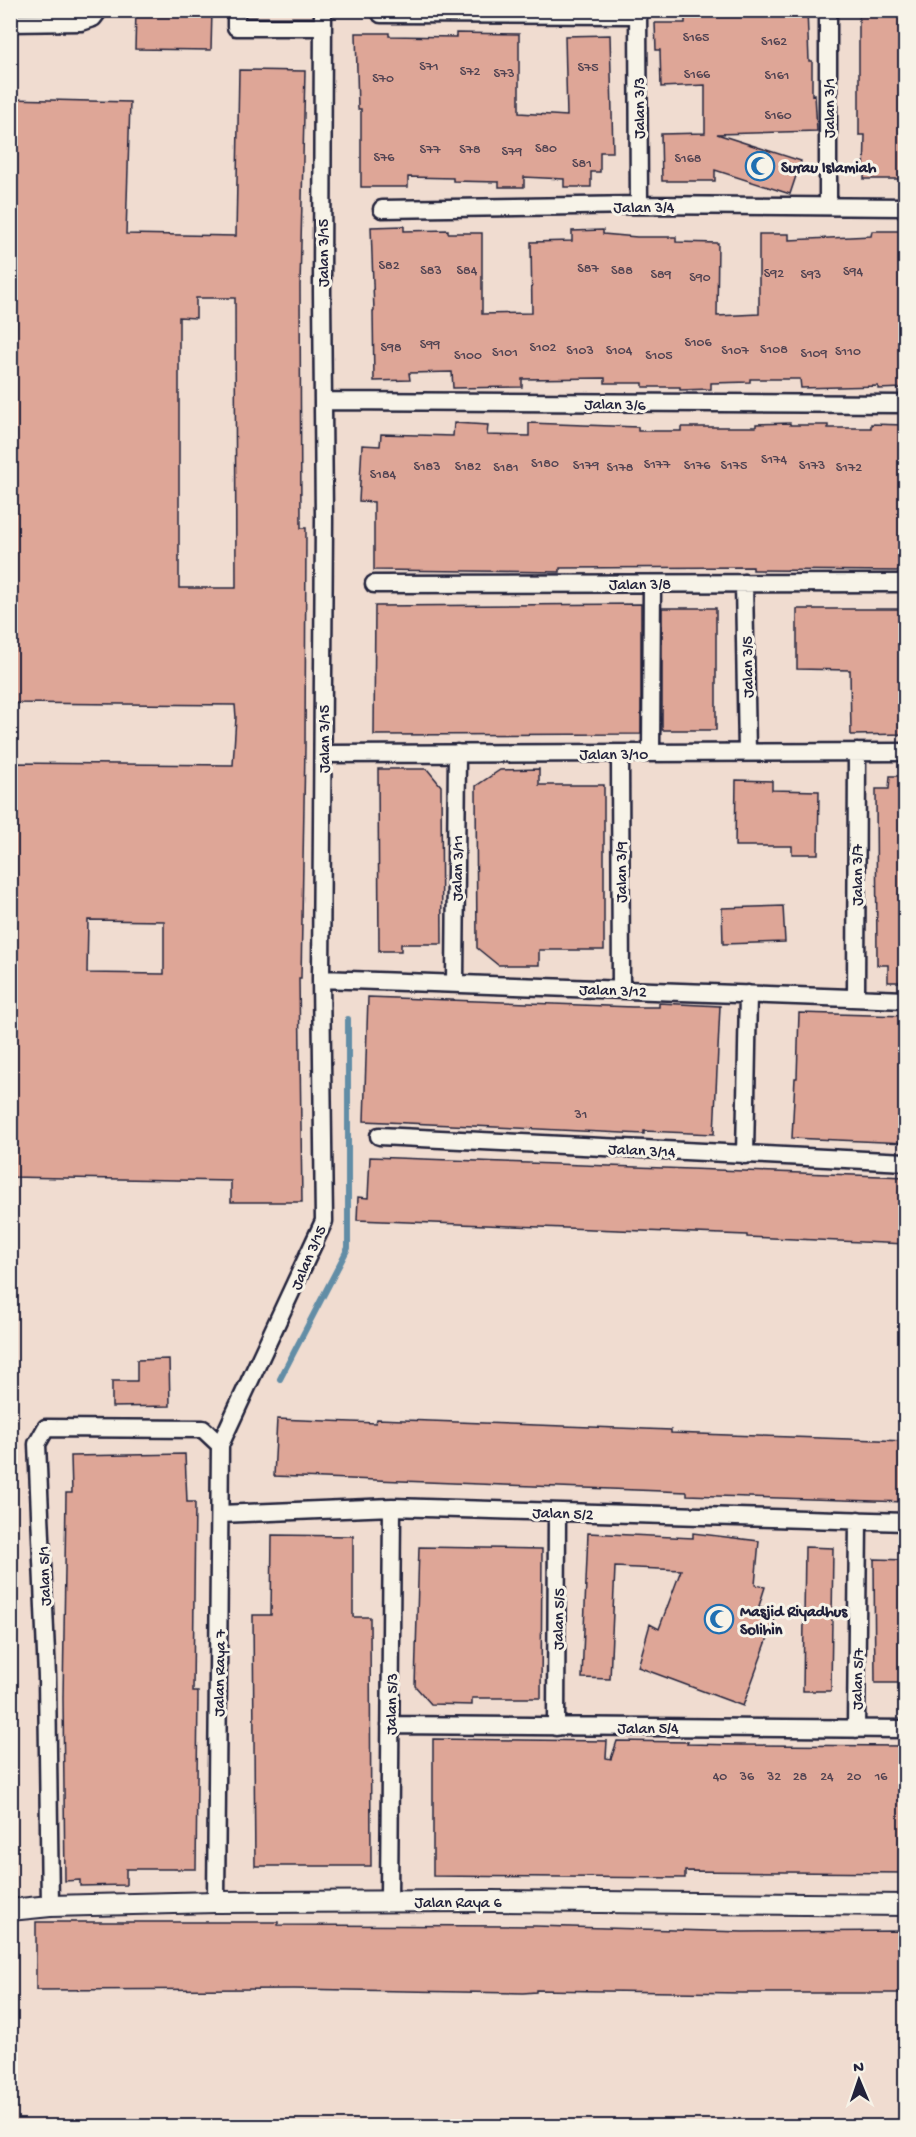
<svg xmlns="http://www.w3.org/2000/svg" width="916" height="2137" viewBox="0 0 916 2137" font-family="'Gochi Hand',sans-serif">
	<rect width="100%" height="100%" fill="#f0dcd0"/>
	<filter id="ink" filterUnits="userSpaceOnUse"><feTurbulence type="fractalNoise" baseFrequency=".0167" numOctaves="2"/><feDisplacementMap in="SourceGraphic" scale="12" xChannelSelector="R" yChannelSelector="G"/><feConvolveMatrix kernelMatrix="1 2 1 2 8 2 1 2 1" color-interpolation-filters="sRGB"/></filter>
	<g filter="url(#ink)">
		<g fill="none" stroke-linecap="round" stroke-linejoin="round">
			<path stroke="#628da6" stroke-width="6" d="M280,1379L348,1248V1019"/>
		</g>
		<path fill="#dea697" stroke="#22223b" stroke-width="1.5" fill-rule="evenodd" d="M136,10H212L211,50L135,49Z
			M685,10H807L809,61H812V95L815,94L817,131L717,134L801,161L790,194L715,170V181H662L661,134L705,133V85L661,87L660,50H656L655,23H685Z
			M859,10H906V179H864L865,135H859Z
			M356,33H389V36L456,37V33L519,34V113L567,116L565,36L610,35L613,152H600V172H591V187H564V179L524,177V187H499V182L453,181V178L408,177V187H361V109H358Z
			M239,70L305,71L300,286L301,528H306L305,746L301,978H299L302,1202H231V1181L10,1177V763L233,765L236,717L235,705L10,703V345H16L17,295H10V99L130,102L126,234L236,236ZM196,298H235L236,588H179V317L196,318ZM88,920L164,921V974L87,973Z
			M404,226V231L448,230V233H482V314L532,313L531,242L572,241V231L603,230V234L637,237H676V242L718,243L717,316L759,314V234H789V240L871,236L872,231H902V306H900L903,388L878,389V386L801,388L800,379H750V382L711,383V389L680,390V387H643V383H605V378L522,379V387L453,388L452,372L409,373L410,380L374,381L373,311H374L371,227Z
			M454,423L488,425L487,435L529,436V423L638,427V431H681V427H756V424L790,423V425H828V428H871V424L904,425L903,513H906V571L753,570V567L560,568V572L374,570V502L359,501L362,445L380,446L381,434L453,436Z
			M641,604V734L374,735L375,606Z
			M662,608H716V730H662Z
			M797,609H906V734L851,735L850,670L797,669Z
			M378,769H427L441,786L442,944H401V951H379Z
			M539,769V785H604V950H539V965H498L477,948L476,786L500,770Z
			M890,776H906V982H888V965H877L876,789H889Z
			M736,780L772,781V790L819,791L818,854H792V846H735Z
			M783,906L785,942L723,944L722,908Z
			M368,997L633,1007H659V1003L720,1006L714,1134L644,1131V1134L364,1121Z
			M799,1013L906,1016V1143L792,1138L795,1078H797Z
			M370,1157L906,1177V1244L747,1237V1235L357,1220L358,1197L368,1198Z
			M169,1359L170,1406L112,1407V1381H137V1360Z
			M277,1419L376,1423L377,1419L591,1427L671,1430V1433L906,1441V1502L687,1495V1492L274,1476Z
			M185,1454L187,1502H195L193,1692H198L196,1869H126V1885L80,1886V1880L65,1881L63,1698L65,1568L66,1493H72L71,1456Z
			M588,1533L693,1538V1533L759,1541L755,1585L765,1587L759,1606L777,1613L743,1706L638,1667L650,1624L659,1629L681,1570L615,1567L610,1679L582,1678Z
			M272,1535L353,1536V1617H370L371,1866H255L253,1615H271Z
			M419,1547L542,1549L541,1698H472V1705L431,1704L415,1686Z
			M805,1547L833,1548L831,1691H803Z
			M874,1559L906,1560V1683H875Z
			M433,1739L607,1741L606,1758L611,1759L617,1741L688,1742L687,1744L740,1745L906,1746V1873L685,1871V1878L433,1876Z
			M36,1922H278V1925L536,1926L743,1932L906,1931V1993H742L536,1990V1992L523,1993L294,1989L36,1990Z"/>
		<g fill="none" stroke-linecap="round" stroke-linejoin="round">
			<g stroke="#22223b" stroke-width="21">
				<path id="minor" d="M236,10V27H323
					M638,10L639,205
					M828,10V206
					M381,14L638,15
					M10,23L81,22L93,18L99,10
					M382,209L639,205L906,207
					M324,401L906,404
					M744,583L747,752
					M374,584L906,583
					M651,753L652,584
					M323,754L906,752
					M620,754L621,989
					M321,979L906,1000
					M455,983L457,753
					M856,998L857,752
					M379,1136L906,1162
					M745,1155L748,994
					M220,1514L392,1507L906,1522
					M390,1725L906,1729
					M556,1727L557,1512
					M856,1729L858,1520
					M389,1901L392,1507
					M216,1902L220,1445L324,1221L321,979L324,519L322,291L323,10
					M50,1906L47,1677L37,1444L46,1428L203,1429L220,1445"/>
			</g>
			<g stroke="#22223b" stroke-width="24">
				<path id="tertiary" d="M10,1910L50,1906L216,1902L492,1901L906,1905"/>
			</g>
			<use href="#minor" stroke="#f7f3e8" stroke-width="16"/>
			<use href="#tertiary" stroke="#f7f3e8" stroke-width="20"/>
		</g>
	</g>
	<defs>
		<g id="mosque-ring" transform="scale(1.5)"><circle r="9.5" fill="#f7f3e8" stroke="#1f6fb2" stroke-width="1.5"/><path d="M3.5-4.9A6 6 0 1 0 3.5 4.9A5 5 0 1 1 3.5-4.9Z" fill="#1f6fb2"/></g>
	</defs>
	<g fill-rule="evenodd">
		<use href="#mosque-ring" x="760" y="166"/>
		<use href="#mosque-ring" x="719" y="1619"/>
	</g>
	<g text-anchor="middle" stroke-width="6" stroke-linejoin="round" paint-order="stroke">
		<g font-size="14" fill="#514352">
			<text x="696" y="41">S165</text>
			<text x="774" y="45">S162</text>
			<text x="429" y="70">S71</text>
			<text x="588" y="71">S75</text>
			<text x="470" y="75">S72</text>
			<text x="504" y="77">S73</text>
			<text x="697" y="78">S166</text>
			<text x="777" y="79">S161</text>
			<text x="383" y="82">S70</text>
			<text x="778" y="119">S160</text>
			<text x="546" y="152">S80</text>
			<text x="430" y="153">S77</text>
			<text x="470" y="153">S78</text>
			<text x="512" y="155">S79</text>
			<text x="384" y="161">S76</text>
			<text x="688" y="162">S168</text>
			<text x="582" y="167">S81</text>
			<text x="389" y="269">S82</text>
			<text x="588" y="272">S87</text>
			<text x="431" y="274">S83</text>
			<text x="467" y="274">S84</text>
			<text x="622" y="274">S88</text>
			<text x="853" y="275">S94</text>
			<text x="774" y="277">S92</text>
			<text x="661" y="278">S89</text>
			<text x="811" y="278">S93</text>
			<text x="700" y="281">S90</text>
			<text x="698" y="346">S106</text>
			<text x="430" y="348">S99</text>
			<text x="391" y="351">S98</text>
			<text x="543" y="351">S102</text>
			<text x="774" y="353">S108</text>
			<text x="580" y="354">S103</text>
			<text x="619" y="354">S104</text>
			<text x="735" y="354">S107</text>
			<text x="848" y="355">S110</text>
			<text x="505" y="356">S101</text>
			<text x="814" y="357">S109</text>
			<text x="468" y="359">S100</text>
			<text x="659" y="359">S105</text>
			<text x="774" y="463">S174</text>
			<text x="545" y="467">S180</text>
			<text x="657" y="468">S177</text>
			<text x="586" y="469">S179</text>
			<text x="697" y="469">S176</text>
			<text x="734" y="469">S175</text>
			<text x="812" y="469">S173</text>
			<text x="427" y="470">S183</text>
			<text x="468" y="470">S182</text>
			<text x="506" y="471">S181</text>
			<text x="620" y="471">S178</text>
			<text x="849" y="471">S172</text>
			<text x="383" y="478">S184</text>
			<text x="581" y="1118">31</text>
			<text x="720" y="1780">40</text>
			<text x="747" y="1780">36</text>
			<text x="774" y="1780">32</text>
			<text x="800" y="1780">28</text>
			<text x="827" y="1780">24</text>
			<text x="854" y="1780">20</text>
			<text x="881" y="1780">16</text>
		</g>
		<g font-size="16" fill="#22223b" stroke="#f7f3e8">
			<text transform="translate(638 108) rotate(-90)" y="6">Jalan 3/3</text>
			<text transform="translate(828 108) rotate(-90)" y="6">Jalan 3/1</text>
			<text x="644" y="212">Jalan 3/4</text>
			<text transform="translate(322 253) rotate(-90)" y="6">Jalan 3/15</text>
			<text transform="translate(615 403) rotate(1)" y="6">Jalan 3/6</text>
			<text x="640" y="589">Jalan 3/8</text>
			<text transform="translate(746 667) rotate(-91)" y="6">Jalan 3/5</text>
			<text transform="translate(323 739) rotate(-90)" y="6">Jalan 3/15</text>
			<text x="614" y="759">Jalan 3/10</text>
			<text transform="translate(456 868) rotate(-89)" y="6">Jalan 3/11</text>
			<text transform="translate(620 872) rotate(-90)" y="6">Jalan 3/9</text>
			<text transform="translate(856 875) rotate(-90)" y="6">Jalan 3/7</text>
			<text transform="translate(613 989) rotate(2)" y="6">Jalan 3/12</text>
			<text transform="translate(642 1149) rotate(3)" y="6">Jalan 3/14</text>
			<text transform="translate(307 1257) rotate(-67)" y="6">Jalan 3/15</text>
			<text transform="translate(563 1512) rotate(2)" y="6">Jalan 5/2</text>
			<text transform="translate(43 1576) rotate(-92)" y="6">Jalan 5/1</text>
			<text transform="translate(557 1619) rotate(-89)" y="6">Jalan 5/5</text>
			<text transform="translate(218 1673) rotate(-89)" y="6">Jalan Raya 7</text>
			<text transform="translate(856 1679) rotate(-89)" y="6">Jalan 5/7</text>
			<text transform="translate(390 1704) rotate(-89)" y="6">Jalan 5/3</text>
			<text x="648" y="1733">Jalan 5/4</text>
			<text x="458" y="1907">Jalan Raya 6</text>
		</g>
		<g font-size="16" font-weight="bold" fill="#22223b" stroke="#f7f3e8" text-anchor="start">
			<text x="781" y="172">Surau Islamiah</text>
			<text x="740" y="1616">Masjid Riyadhus<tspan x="740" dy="18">Solihin</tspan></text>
		</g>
	</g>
	<rect width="916" height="2137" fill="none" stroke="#f7f3e8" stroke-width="36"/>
	<rect x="18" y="18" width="880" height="2101" fill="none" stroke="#22223b" stroke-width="2" filter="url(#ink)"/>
	<g transform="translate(859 2080) rotate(358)" stroke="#f7f3e8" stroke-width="4.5" paint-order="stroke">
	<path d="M0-4.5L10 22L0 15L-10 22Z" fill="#22223b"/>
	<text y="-9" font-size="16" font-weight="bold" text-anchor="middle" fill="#22223b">N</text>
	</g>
</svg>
